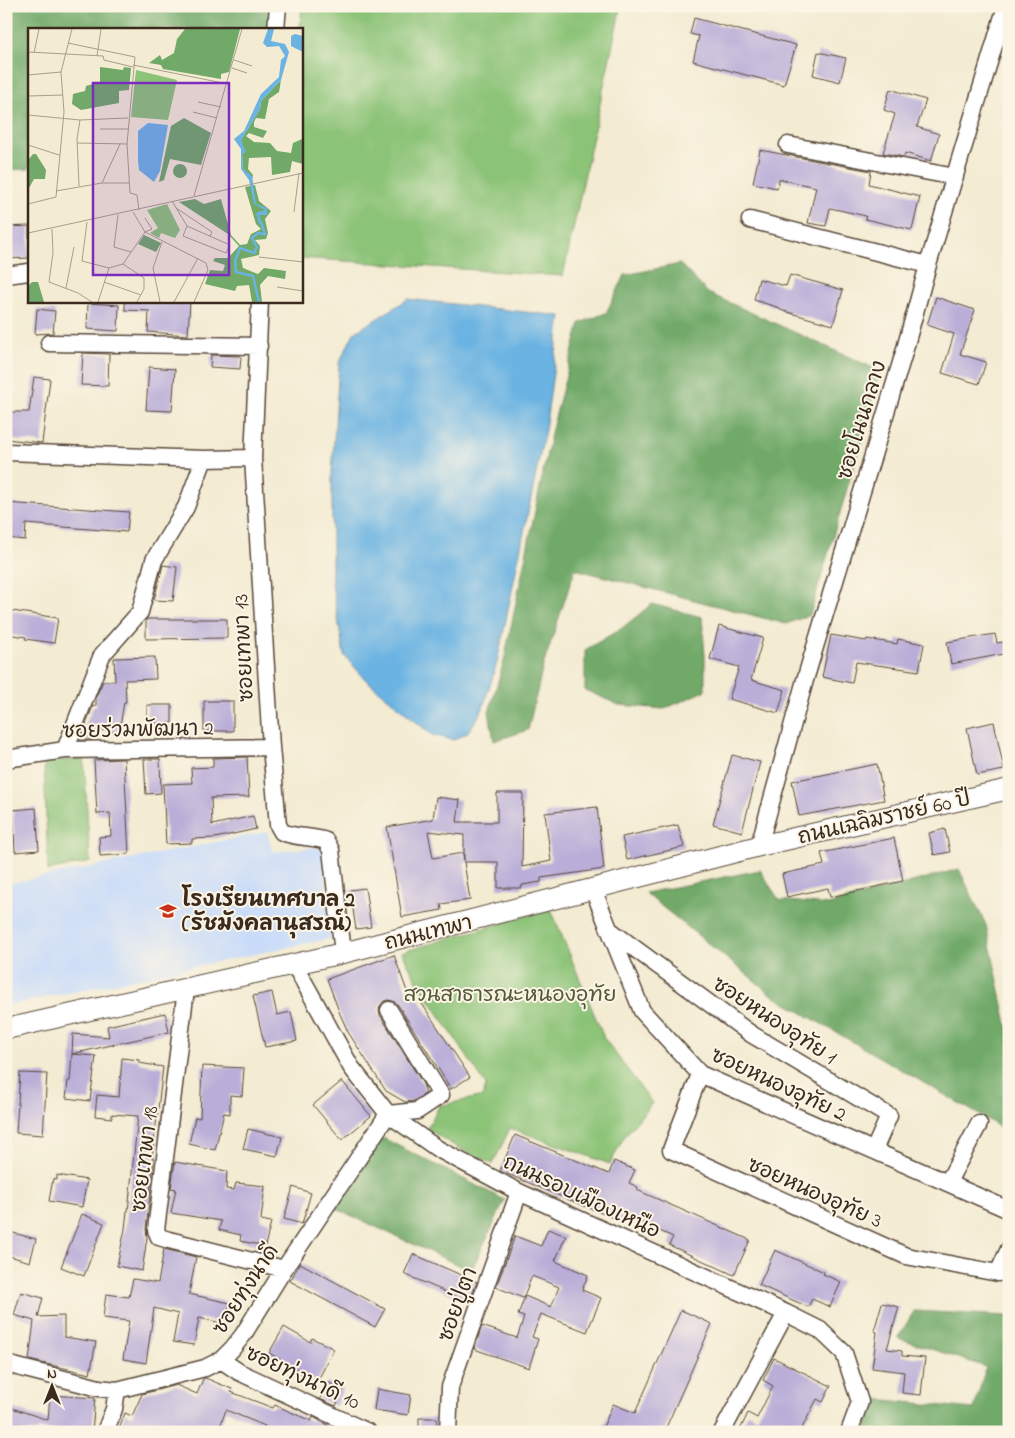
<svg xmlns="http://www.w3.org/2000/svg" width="1015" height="1438" viewBox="0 0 1015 1438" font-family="'Indie Flower','Playpen Sans Thai',sans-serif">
	<rect width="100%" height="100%" fill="#fcf5e5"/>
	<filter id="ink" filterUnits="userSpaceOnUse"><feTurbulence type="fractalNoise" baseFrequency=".02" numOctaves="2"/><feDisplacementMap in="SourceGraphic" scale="10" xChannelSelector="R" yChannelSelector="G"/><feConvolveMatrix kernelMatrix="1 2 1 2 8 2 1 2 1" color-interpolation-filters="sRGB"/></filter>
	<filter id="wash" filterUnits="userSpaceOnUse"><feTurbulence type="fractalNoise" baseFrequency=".0096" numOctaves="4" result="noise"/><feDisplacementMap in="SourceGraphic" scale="20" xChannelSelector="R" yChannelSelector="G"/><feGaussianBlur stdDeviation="1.12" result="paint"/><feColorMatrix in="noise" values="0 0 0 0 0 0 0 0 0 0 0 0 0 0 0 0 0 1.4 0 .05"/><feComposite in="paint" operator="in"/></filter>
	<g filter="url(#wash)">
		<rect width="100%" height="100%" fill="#f3ebd2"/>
		<path fill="#c9dcf9" d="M267,832L273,852L316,847L323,850L332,938L6,1006V884Z"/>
		<path fill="#8bc377" stroke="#63764a" d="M302,6H621L563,276L301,258L300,29Z
			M84,759L90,862L48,871L44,761Z
			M551,909L604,1038L652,1103L624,1137L610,1164L510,1128L493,1164L460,1149L427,1129L439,1106L483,1096L486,1085L418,983L402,952Z"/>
		<path fill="#70a968" stroke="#566a43" d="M6,6H271L270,29H29V169L6,170Z
			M680,264L708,293L880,371L867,421L810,615L786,624L575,569L543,666L528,730L494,741L489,712L504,661L552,429L580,323L606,313L625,275Z
			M652,604L702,617L705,656V691L664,709L619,705L585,690V650L622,628Z
			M959,869L986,925L1009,1033V1132L775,997L645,893L760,870L779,900L828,905Z
			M383,1138L505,1200L471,1271L335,1208Z
			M914,1311L1008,1316L1009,1315V1432H865L876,1399L974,1409L986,1367L898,1338Z"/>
		<path fill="#6ab3e2" stroke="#526e80" d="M408,299L561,316L545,430L497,663L481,713L467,733L454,740L432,735L365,679L344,655L332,583V473L339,363L354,333Z"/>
		<g id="blocks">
			<path fill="#baaed8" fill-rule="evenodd" d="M694,18L796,45L784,85L693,61L699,36L690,34Z
				M818,52L846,58L840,82L813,75Z
				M890,89L926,100L917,127L939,134L931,161L905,153L904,157L883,153L895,114L884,110Z
				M760,150L871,171L869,184L920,197L912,230L865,219L866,216L830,208L826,226L808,223L816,187L779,179L777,188L753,183Z
				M29,226V258L6,259V227Z
				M790,275L843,290L833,325L780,310V308L754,300L759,279L786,286Z
				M936,297L975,310L960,354L986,362L979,384L942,373L954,334L927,325Z
				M125,301H190L188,335L148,332L149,311L125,310Z
				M88,303L119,305L118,331L87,329Z
				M37,309L55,311L53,333L35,334Z
				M83,353L109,354L108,386L81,385Z
				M211,355L241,356L240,369L210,367Z
				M149,367L175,369L172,411L146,410Z
				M34,377L50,379L42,443L6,439V412H29Z
				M6,503L129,512L127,532L26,524L25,540L6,538Z
				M163,565L177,567L173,601L154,600Z
				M6,610L58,618L54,643L25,639L26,637L6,634Z
				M147,619H227V638L146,639V621Z
				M719,626L763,638L751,680L785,690L778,713L729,699L739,667L710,659Z
				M995,634L997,643L1009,641V653L951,664L947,642Z
				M831,635L866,641L867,639L897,644L898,639L924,644L919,671L856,662L852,683L822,677Z
				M155,657L156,679L125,680L126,702H124L119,733L98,729L95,740H80L93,706H96V697L103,681H115L114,658Z
				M204,701H233V731H204Z
				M147,705H172V723H147Z
				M994,722L1004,770L977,775L967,728Z
				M732,755L760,762L742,832L713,824Z
				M247,757L249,797L211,798L212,825L253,816L256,829L215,838L192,839V843L166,844L163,784L192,783L191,768L213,767V758Z
				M124,759L129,854L100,856L99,837L111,836L110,813L97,814L94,760Z
				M144,759H160L161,793L146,794Z
				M877,764L884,800L799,816L792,781Z
				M497,793H523L522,867L551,861L545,813L597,807L604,869L541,878V882L522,885V888H498V862H464L470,900L441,904L442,910L402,917L387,827L433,819L436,797L460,800L457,822H497ZM428,831L464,835V862L463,853L433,858Z
				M36,808L39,850L15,852L13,810Z
				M678,825L684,847L627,860L622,837Z
				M945,829L950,852L934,855L929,833Z
				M894,838L903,881L830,897L828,888L787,897L782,874L824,865L821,853Z
				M365,888L371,927L356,929L350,890Z
				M394,955L409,997L415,993L470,1077L451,1089L398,1005L393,1001L388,1000L384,1001L380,1006L379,1011L380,1015L423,1084L426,1093L414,1101L405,1102L386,1091L348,1032L340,1014L327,979Z
				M272,992L277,1015L291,1012L297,1041L265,1047L253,996Z
				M165,1013L169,1032L72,1054L73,1034L109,1037L107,1026Z
				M72,1054L96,1056L90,1101L66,1098L68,1081H70Z
				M122,1058L139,1060V1063L163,1067L152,1158H154L146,1229L147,1238L142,1271L117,1266L125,1229L127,1211H128L138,1116L112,1114V1118L95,1116L97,1095L119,1097Z
				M202,1066L244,1068L242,1096L230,1095V1114L224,1113L215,1150L189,1144L195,1117L200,1118Z
				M20,1073L47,1074L43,1135L16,1133Z
				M342,1081L371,1116L342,1140L313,1105Z
				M248,1129L282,1137L277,1156L243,1149Z
				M515,1135L609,1174L614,1161L635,1170L629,1183L638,1187L637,1190L750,1240L734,1275L669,1245L673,1237L626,1216L623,1222L500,1171Z
				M175,1162L227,1171L226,1189L234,1190L236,1183L265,1186L261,1220L271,1222L265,1246L240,1241L241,1235L219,1230L221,1221L171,1213L176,1189L171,1188Z
				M57,1175L87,1180L82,1207L49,1201L53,1179L57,1180Z
				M293,1187L311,1193L302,1224L284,1219Z
				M82,1214L104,1223L84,1276L61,1267Z
				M548,1229L566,1236L555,1261L588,1275L582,1290L601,1298L587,1332L541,1314L532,1337L538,1339L529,1368L474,1349L482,1326L517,1338L524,1317L518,1315L525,1296L551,1307L559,1287L532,1276L523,1298L496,1287L515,1236L541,1246Z
				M6,1231L36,1239L30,1262L6,1255Z
				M164,1249L196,1257L189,1294L230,1303L226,1324L199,1318L194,1345L173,1342L178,1314L154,1308L146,1363L123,1359L129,1321L103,1318L106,1294L129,1297L133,1279L158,1283Z
				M775,1250L824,1272L823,1274L841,1282L830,1307L812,1299L808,1307L759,1285Z
				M413,1254L477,1282L469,1302L404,1274Z
				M300,1263L385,1309L375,1327L290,1281Z
				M21,1292L43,1298L38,1317L64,1316V1337L96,1342L90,1374L29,1360L34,1321L14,1315Z
				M882,1303L899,1307L887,1349L902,1351V1356L925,1358L921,1395L902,1393L904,1372L872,1368L877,1332L874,1331Z
				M681,1310L712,1324L664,1432H601L613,1404L635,1413Z
				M284,1327L310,1342L312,1338L334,1349L317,1382L296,1371L297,1369L269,1353Z
				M774,1358L831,1386L823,1402L817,1399L800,1432H739L748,1413L757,1418L773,1386L763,1380Z
				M205,1378L232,1389L231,1392L273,1408L275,1405L311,1421L313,1417L328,1425L327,1428L336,1432H263L265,1426L226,1410L218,1432H118L125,1413L132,1416L142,1394L176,1385L197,1394L203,1379Z
				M327,1382L343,1389L336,1406L320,1399Z
				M377,1389L411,1395L408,1415L374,1410Z
				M50,1395L95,1398L92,1432L38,1429L37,1432H6V1406L48,1420Z
				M419,1418H437V1432H419Z"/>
		</g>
	</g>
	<g filter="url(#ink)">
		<use href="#blocks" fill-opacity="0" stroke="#574739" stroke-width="1"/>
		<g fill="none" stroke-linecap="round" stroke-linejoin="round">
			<g stroke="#574739" stroke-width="19">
				<path id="minor" d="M276,29L278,6
					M788,145L955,177
					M750,220L928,265
					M6,275L29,272
					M260,301L253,458L271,747L278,825L282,832C296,838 312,836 326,841L331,850L343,953
					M49,343L259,346
					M6,452L204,459L253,458
					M65,750L102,655L140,612L154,560L186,507L204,459
					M6,759L65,750L271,747
					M759,846L805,680L903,356L928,265L1006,6
					M593,889L642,1011L700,1074L1009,1210
					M611,931L751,1034L889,1116L874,1150
					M294,964L351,1067L388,1114L438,1149L519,1192L786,1313L820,1330L844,1353L860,1402L849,1432
					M186,989L156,1230L159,1237L169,1240L284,1269
					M700,1074L671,1150L906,1256L998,1273L1009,1249
					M948,1182L979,1124
					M221,1360L239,1372L368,1432
					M6,1364L99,1388L117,1390
					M105,1432L114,1409L117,1390L205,1368L221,1360L232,1349L243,1335L284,1269L388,1114L417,1111L441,1095L389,1010
					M448,1432L450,1387L519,1192
					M722,1432L786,1313"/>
			</g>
			<g stroke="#574739" stroke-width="22">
				<path id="tertiary" d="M6,1029L343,953L759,846L1009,789"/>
			</g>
			<use href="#minor" stroke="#fff" stroke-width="16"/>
			<use href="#tertiary" stroke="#fff" stroke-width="20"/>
		</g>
	</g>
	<defs>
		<g id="school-bare" transform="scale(1.35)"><path d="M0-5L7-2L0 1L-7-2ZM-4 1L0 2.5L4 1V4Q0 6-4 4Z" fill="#c8321e" stroke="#fcf5e5" stroke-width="2.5" paint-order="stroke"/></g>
	</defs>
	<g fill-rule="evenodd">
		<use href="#school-bare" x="168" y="911"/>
	</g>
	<g text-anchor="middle" stroke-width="4" stroke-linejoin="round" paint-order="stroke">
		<g font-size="21" fill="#3b2a1e" stroke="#fcf5e5">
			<text transform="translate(861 420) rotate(-73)" y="7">ซอยโนนกลาง</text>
			<text transform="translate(243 648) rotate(-93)" y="7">ซอยเทพา 13</text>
			<text transform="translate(138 729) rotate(-1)" y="7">ซอยร่วมพัฒนา 2</text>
			<text transform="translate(884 817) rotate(-13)" y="7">ถนนเฉลิมราชย์ 60 ปี</text>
			<text transform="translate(428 932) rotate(-14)" y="7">ถนนเทพา</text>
			<text transform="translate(775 1020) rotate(33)" y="7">ซอยหนองอุทัย 1</text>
			<text transform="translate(779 1084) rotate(25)" y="7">ซอยหนองอุทัย 2</text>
			<text transform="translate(144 1159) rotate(-83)" y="7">ซอยเทพา 18</text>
			<text transform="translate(815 1192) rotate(24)" y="7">ซอยหนองอุทัย 3</text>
			<text transform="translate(582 1196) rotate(25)" y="7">ถนนรอบเมืองเหนือ</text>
			<text transform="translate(245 1289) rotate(-57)" y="7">ซอยทุ่งนาดี</text>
			<text transform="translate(457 1304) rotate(-70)" y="7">ซอยปู่ตา</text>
			<text transform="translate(303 1377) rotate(25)" y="7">ซอยทุ่งนาดี 10</text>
		</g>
		<g font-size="21" font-weight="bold" fill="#3b2a1e" stroke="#fcf5e5" text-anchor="start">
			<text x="182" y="906">โรงเรียนเทศบาล 2<tspan x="182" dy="24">(รัชมังคลานุสรณ์)</tspan></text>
		</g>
		<g font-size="21" fill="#535839" stroke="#fcf5e5">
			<text x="510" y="1001">สวนสาธารณะหนองอุทัย</text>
		</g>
	</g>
	<g transform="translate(28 28)">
		<rect width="275" height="275" fill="#f3ebd2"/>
		<path d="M108,42L149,52L140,92L103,89ZM139,176L152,202L147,210L133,205L131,210L122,205L130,200L119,182Z" fill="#8bc377"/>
		<path d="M157,1H212L201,44L193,46V51L135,41L133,37L121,35L132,27L134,32L146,25L149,11ZM72,39L95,42L96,39L103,40L101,62L91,63V75L53,82L44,76L45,66L57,63L58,58L72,54ZM253,52L251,64L241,71L237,91L228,90L226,94V99L239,103L235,110L221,105L218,108L226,114L242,115L249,123L263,125L265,115L274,111L275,136L264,133L262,144L244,147L243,129L221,130L220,141L225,147L224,152L215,141L213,112L232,81L233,73ZM156,90L183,105L173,137L142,131L136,152L131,154L143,98ZM5,126H8L18,142L17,151H6L1,160V131ZM145 143a7 7 0 1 1 14 0a7 7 0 1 1-14 0ZM227,157L231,173L243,183L237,191L240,205L238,211L227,212L232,218L231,227L213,231L215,240L230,246L236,240L258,243L257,251L240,248L232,257L234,274H224L221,257L209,258L207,263L177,256L182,242L195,243L197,237L185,233L187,230H200L211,218L200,206L151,174L167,171L176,176L193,171L203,207L212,217L219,216L223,206L233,201L228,196L217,159ZM116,207L133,215L128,224L110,216ZM4,254H10L16,274H0V258Z" fill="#70a968"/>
		<path d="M240,1H246L243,13L257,16L261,24L253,52L233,73L232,81L213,112L218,124L214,126L215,141L224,148L228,176L239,180V187H231L234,195L231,196L228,185L237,182L226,176L221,152L213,141V121L206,111L216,103L233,66L251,49L253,32L257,28L251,18L239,19L235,15ZM267,6L275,8V24L263,18V8ZM120,95L140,97L132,143L126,154L111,142L110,133V103Z" fill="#6ab3e2"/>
		<path fill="none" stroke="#6ab3e2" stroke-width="2.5" d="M231,274L225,248L208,244L207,233L212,220L226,225L229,219L224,210L230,205L237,206L233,194"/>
		<path fill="none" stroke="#a99e8a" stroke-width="1" d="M40,15L107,29L99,116L102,165L109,167L111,182M0,24L75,28L76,32L105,39M6,25L11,1M69,28L73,1M206,32L224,38M105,37L200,56M204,40L219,45M0,47L33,44M0,68L35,67M170,74L193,79M165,84L189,90M0,87L52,92L100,90M72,101H100M49,115L99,116M0,117L31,127M74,155L92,116M51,158L49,111L52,92M28,163L74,155H101M166,168L214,1M144,173L159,198L202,217L198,225L155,208L159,198M0,176L28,169L36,84L33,44L44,1M148,180L184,204L182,208M105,184L117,204L178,235L180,242L166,274M266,184L271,145M90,187L86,219L103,224M59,194L54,233L81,240M24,201L25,225L21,254L50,265L64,274M0,205L275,145M231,229L275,234M95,236L116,250V261L109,274M76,254L113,267M249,259L275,263M38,260L46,219M70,274L81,240L95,236L117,204L124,201L117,190M132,274L125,240L134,214M146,274L170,230"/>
		<path fill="#7b2cbf" fill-opacity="0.15" stroke="#7b2cbf" stroke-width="2.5" d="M65,55H201V247H65Z"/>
		<rect width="275" height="275" fill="none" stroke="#3b2a1e" stroke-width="2.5"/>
	</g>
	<rect width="1015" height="1438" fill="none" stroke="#fcf5e5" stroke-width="25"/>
	<g transform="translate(52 1386)" stroke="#fcf5e5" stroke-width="4" paint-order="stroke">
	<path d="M0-4L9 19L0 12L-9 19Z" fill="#3b2a1e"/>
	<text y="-8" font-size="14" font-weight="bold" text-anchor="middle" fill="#3b2a1e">N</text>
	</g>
</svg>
